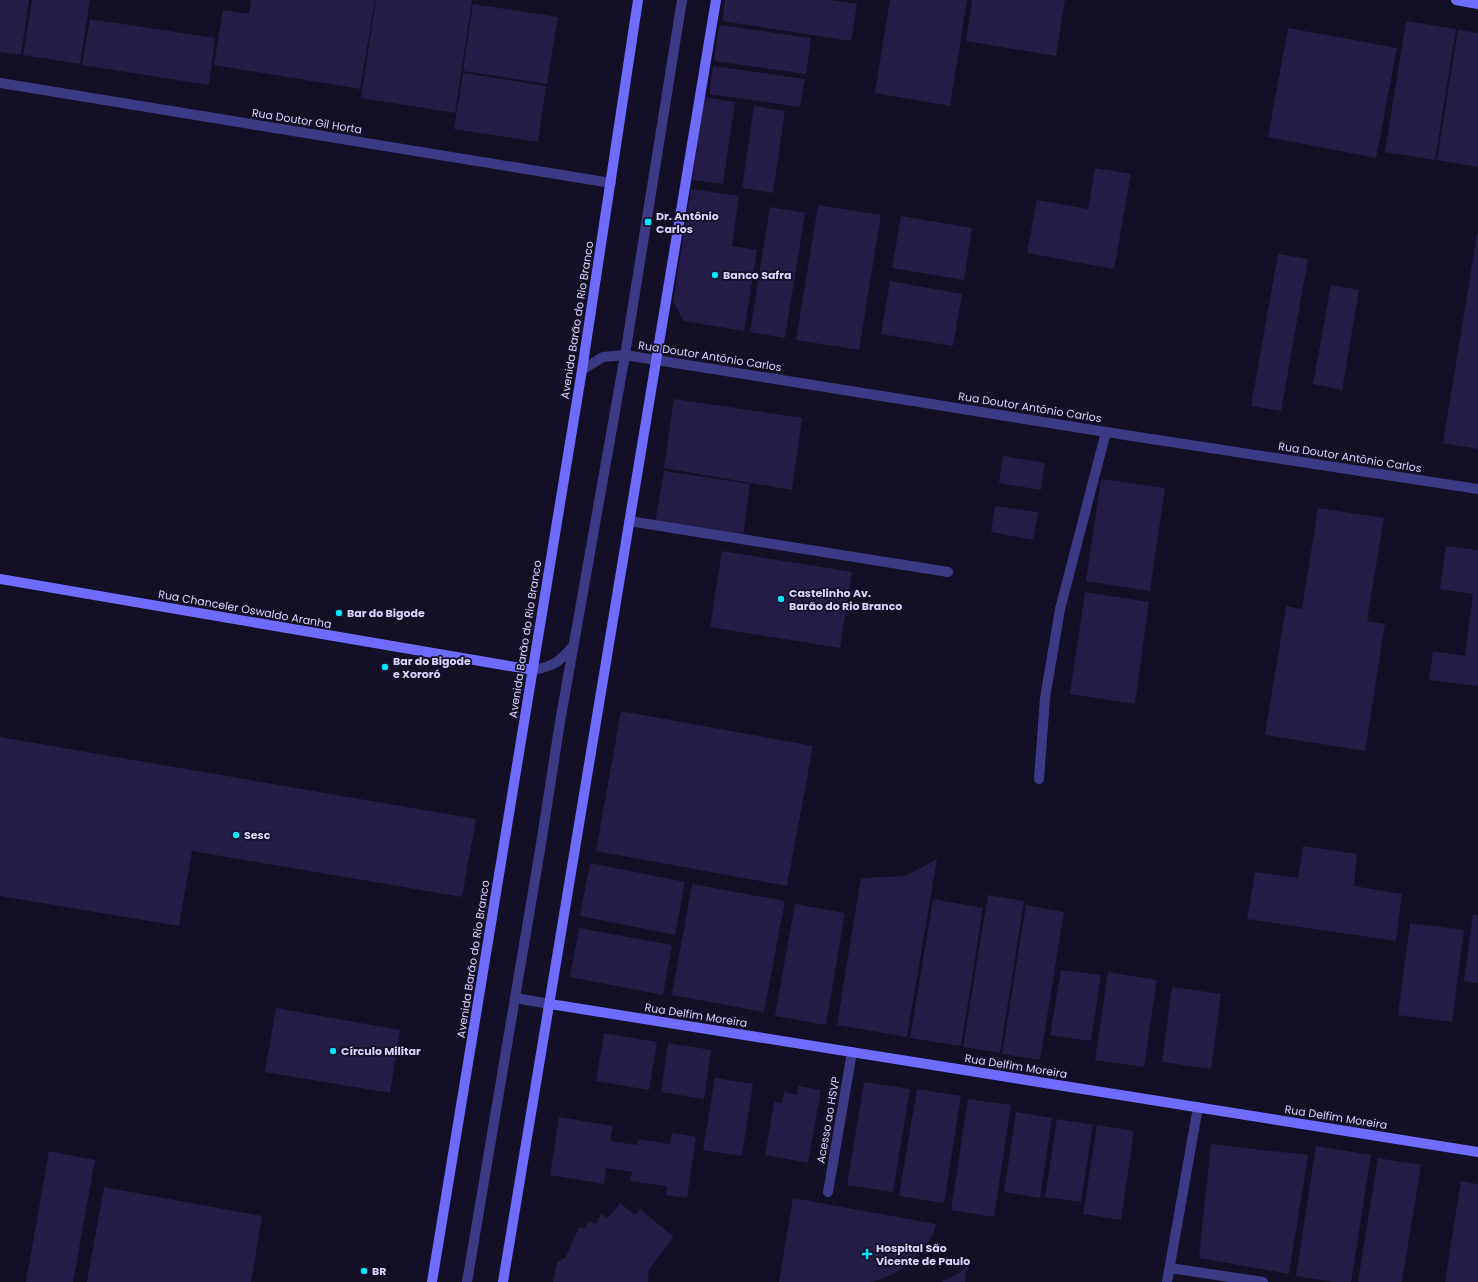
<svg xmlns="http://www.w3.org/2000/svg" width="1478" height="1282" viewBox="0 0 1478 1282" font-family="Poppins,sans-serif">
	<rect width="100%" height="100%" fill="#130f26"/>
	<path fill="#241b47" d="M0,0H29L21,55L0,52Z
		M32,0H90L80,64L23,55Z
		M251,0H375L360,89L214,65L223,10L249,14Z
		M376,0H472L455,113L361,98Z
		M725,0H831L857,4L851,41L722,21Z
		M890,0H967L950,106L875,93Z
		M972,0H1065L1056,56L966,41Z
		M473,4L558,17L547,84L463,71Z
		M90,19L215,38L209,85L82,65Z
		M1406,21L1456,29L1435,160L1385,152Z
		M719,25L811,38L806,74L714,61Z
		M1288,28L1397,48L1376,158L1268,137Z
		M1458,30L1478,33V167L1437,160Z
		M713,66L805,79L800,107L709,94Z
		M463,73L546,86L538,142L454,129Z
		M704,97L735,102L723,184L692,180Z
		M754,106L785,111L773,193L742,188Z
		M1095,168L1131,174L1114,269L1027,253L1037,200L1088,209Z
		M691,189L739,196L732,246L757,250L744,331L684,321L673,301Z
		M818,205L881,215L859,350L796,340Z
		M770,207L805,213L785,338L750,332Z
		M901,216L972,228L964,280L892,268Z
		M1477,234H1478V449L1443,443Z
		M1278,254L1308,259L1281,411L1251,406Z
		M890,281L962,294L953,346L881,334Z
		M1331,285L1359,290L1342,390L1313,384Z
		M674,399L802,418L792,490L664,468Z
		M1003,456L1045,463L1041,490L999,483Z
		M664,471L750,484L743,537L655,524Z
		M1101,479L1165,488L1150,591L1086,581Z
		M995,506L1038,512L1033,540L991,532Z
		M1318,508L1384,518L1367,621L1385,624L1365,751L1265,735L1286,606L1302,609Z
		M1446,546L1478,550V686L1429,680L1433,651L1465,656L1473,594L1440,589Z
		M722,551L852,572L840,648L710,627Z
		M1085,592L1149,602L1135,704L1070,694Z
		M621,711L813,746L787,886L596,851Z
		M0,737L476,819L462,897L192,851L179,926L0,896Z
		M1303,846L1357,854L1354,886L1402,894L1396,941L1247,919L1255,872L1298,878Z
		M937,859L907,1037L837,1025L861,878L905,876Z
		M590,863L685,882L675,935L580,916Z
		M692,884L785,901L764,1012L672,995Z
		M988,895L1024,901L1000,1053L963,1047Z
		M933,899L983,908L961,1046L910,1038Z
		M795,904L845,913L826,1025L775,1016Z
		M1026,905L1064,912L1040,1060L1002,1054Z
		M1473,914L1478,915V983L1464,981Z
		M1410,923L1464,930L1452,1022L1398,1015Z
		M579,928L672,945L663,995L570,977Z
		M1061,970L1101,975L1091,1041L1050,1035Z
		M1108,972L1157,980L1144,1067L1095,1060Z
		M1172,987L1221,994L1211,1069L1162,1062Z
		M276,1008L400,1030L390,1093L265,1072Z
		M604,1033L657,1042L649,1090L596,1081Z
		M668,1043L711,1050L704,1099L661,1092Z
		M715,1078L753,1084L742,1156L703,1150Z
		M864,1082L910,1089L893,1192L847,1185Z
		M798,1086L821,1090L808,1163L765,1155L774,1102L782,1103L784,1092L797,1095Z
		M917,1089L961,1096L944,1203L899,1196Z
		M968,1099L1011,1105L994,1217L951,1210Z
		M1016,1112L1052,1118L1040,1198L1004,1192Z
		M559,1117L613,1126L610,1141L637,1145L638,1139L670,1144L672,1133L696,1137L687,1198L666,1195L667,1186L630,1181L632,1172L606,1168L604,1184L550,1175Z
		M1057,1119L1093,1125L1081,1202L1045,1197Z
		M1097,1125L1134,1131L1121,1220L1083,1214Z
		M1211,1144L1308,1155L1289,1274L1199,1258Z
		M1316,1146L1371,1155L1351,1282H1333L1296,1276Z
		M49,1151L95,1160L73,1282H26Z
		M1378,1158L1421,1165L1402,1282H1358Z
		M1461,1181L1478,1184V1282H1445Z
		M104,1187L262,1216L251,1282H87Z
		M793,1198L936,1224L934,1232L928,1243L917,1254L915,1263L882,1279L870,1282H779Z
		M620,1203L635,1215L640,1209L674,1237L649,1269L648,1282H553L557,1262L565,1258L579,1227L585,1228L589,1221L596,1224L601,1214L608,1218Z
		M967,1266L965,1282H941L959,1273Z"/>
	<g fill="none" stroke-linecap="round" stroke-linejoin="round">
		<path stroke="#3d3a85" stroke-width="10" d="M629,521L948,572
			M533,670C555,666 559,662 574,645
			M515,998L550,1004
			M828,1192L852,1052
			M467,1282L541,844L560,722L625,355L682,0"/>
		<path stroke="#3d3a85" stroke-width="10" d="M0,83L611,183
			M582,370L603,357L625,355L1106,432L1478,489
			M1039,779L1045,698L1060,609L1106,432
			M1170,1268L1263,1282
			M1167,1282L1198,1107"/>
		<path stroke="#6f6bff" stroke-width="10" d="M1456,0L1478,4
			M0,579L533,670
			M550,1004L1478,1152
			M432,1282L582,370L638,0
			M503,1282L716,0"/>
	</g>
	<g fill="#00e5ff" stroke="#130f26" stroke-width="1.5">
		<rect x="644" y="218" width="8" height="8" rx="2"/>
		<circle cx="715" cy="275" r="4"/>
		<circle cx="781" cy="599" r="4"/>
		<circle cx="339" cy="613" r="4"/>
		<circle cx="385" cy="667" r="4"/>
		<circle cx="236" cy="835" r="4"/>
		<circle cx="333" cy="1051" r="4"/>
		<path d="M865 1248h4v4h4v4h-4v4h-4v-4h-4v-4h4z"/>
		<circle cx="364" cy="1271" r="4"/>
	</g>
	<g text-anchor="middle" stroke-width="3.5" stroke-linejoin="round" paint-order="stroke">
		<g font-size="11" fill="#d9d4ff" stroke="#130f26">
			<text transform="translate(307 121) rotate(9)" y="4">Rua Doutor Gil Horta</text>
			<text transform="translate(577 320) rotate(-81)" y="4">Avenida Barão do Rio Branco</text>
			<text transform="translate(710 356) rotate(9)" y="4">Rua Doutor Antônio Carlos</text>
			<text transform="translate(1030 407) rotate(9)" y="4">Rua Doutor Antônio Carlos</text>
			<text transform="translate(1350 457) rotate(9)" y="4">Rua Doutor Antônio Carlos</text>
			<text transform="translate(245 609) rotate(10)" y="4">Rua Chanceler Oswaldo Aranha</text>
			<text transform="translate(525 639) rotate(-81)" y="4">Avenida Barão do Rio Branco</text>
			<text transform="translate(473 959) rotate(-81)" y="4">Avenida Barão do Rio Branco</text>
			<text transform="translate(696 1015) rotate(9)" y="4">Rua Delfim Moreira</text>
			<text transform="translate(1016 1066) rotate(9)" y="4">Rua Delfim Moreira</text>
			<text transform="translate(1336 1117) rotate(9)" y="4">Rua Delfim Moreira</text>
			<text transform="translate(828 1120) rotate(-80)" y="4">Acesso ao HSVP</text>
		</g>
		<g font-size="11" font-weight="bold" fill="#d9d4ff" stroke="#130f26" text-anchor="start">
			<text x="656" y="220">Dr. Antônio<tspan x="656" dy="13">Carlos</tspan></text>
			<text x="723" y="279">Banco Safra</text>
			<text x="789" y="597">Castelinho Av.<tspan x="789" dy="13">Barão do Rio Branco</tspan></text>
			<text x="347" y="617">Bar do Bigode</text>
			<text x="393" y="665">Bar do Bigode<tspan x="393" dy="13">e Xororó</tspan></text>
			<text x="244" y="839">Sesc</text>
			<text x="341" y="1055">Círculo Militar</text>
			<text x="876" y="1252">Hospital São<tspan x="876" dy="13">Vicente de Paulo</tspan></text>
			<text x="372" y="1275">BR</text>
		</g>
	</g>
</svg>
